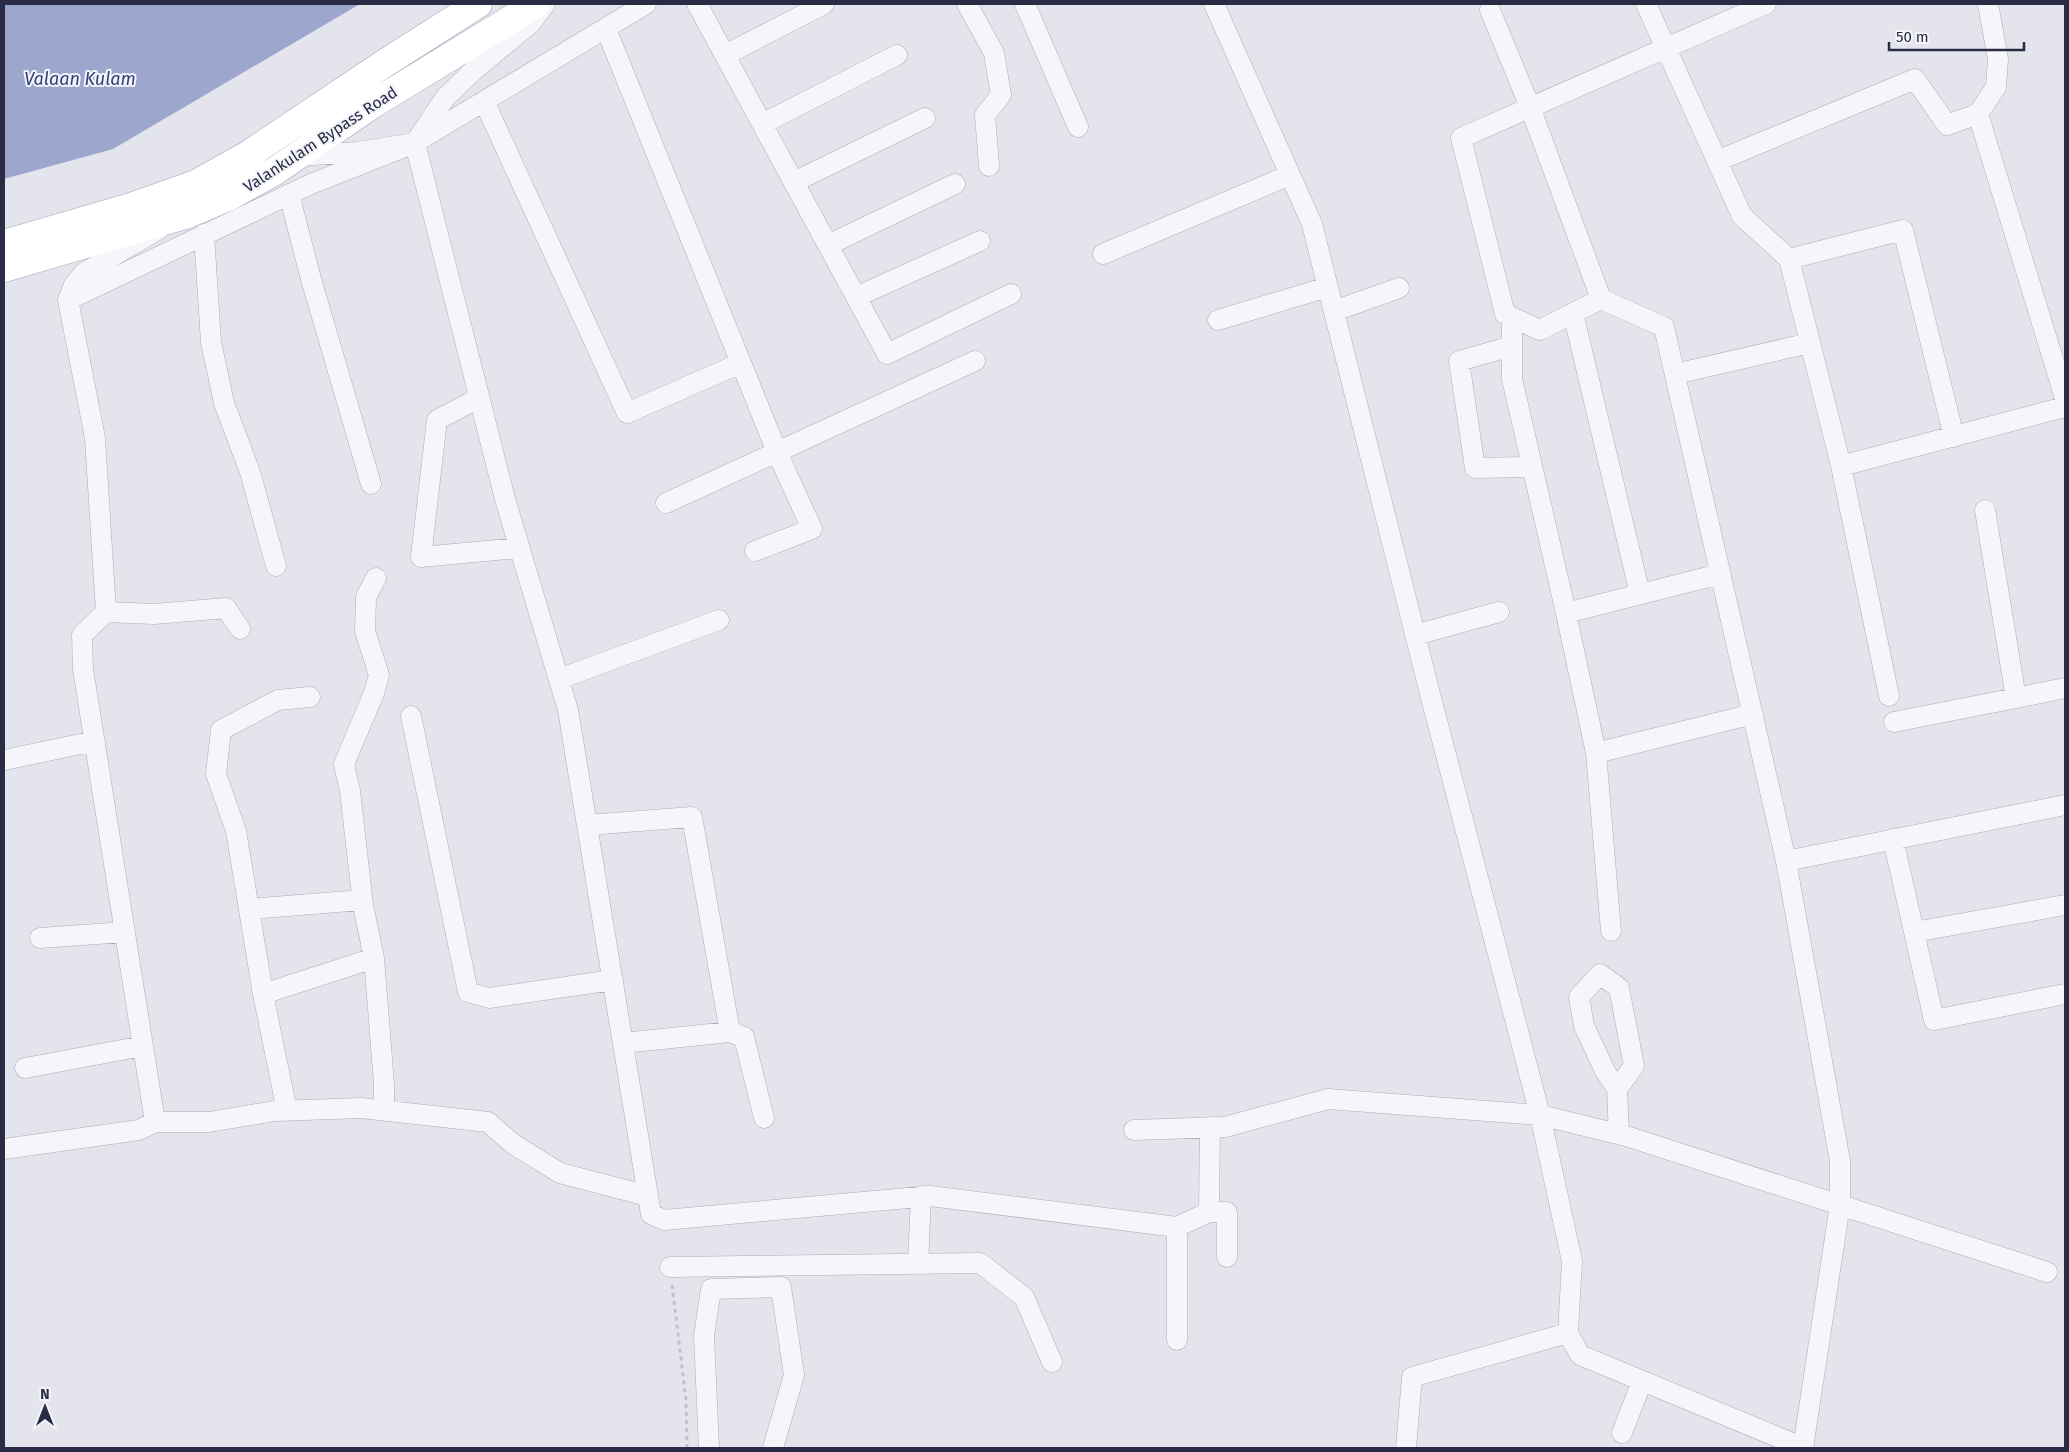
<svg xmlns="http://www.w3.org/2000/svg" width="2069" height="1452" viewBox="0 0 2069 1452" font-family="'Fira Sans',sans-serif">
	<rect width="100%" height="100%" fill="#e3e4ec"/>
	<path fill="#9da7cd" d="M4,4H360L113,149L4,179Z"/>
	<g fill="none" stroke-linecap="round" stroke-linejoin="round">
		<g stroke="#acadba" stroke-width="21">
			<path id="street" d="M697,4L887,354L1011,294
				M967,4L994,53L1001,95L985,115L989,166
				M1025,4L1078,127
				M1214,4L1312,224L1429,690L1540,1115L1572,1261L1568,1333L1580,1355L1804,1448
				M1646,4L1742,216L1789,259L1841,466L2065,407
				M606,29L777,452L666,503
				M725,55L824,4
				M484,101L627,413L741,363
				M1978,114L2065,398
				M762,124L897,55
				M421,139L646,4
				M298,156L358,152L415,143L505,499L568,710L651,1214L664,1220L930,1196L1177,1227L1209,1212L1210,1127
				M1717,161L1915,79L1947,125L1978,114L1996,87L1998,59L1988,4
				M794,182L925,118
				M289,194L311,279L371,484
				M204,234L211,342L224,403L250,472L276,566
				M828,245L955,184
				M1103,254L1290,175
				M1789,259L1903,230L1954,437
				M856,297L980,241
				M1601,299L1540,330L1505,314L1461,138L1766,4
				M68,300L74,285L84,273L159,229
				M1334,311L1399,288
				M1573,313L1640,594
				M1512,317V379L1566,613L1720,574
				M1218,320L1328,287
				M1512,346L1459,361L1475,468L1532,467
				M1675,374L1810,343
				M479,398L437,420L421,557L519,548
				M1841,466L1889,696
				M1985,510L2016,698L2065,688
				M755,551L812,529L777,452L975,361
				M376,578L366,597L365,631L379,675L374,693L344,764L350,791L363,905L374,958L384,1084V1110
				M106,612L154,614L226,608L240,629
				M1566,613L1596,753L1611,931
				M1415,635L1499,612
				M559,679L719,620
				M411,716L468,992L489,998L613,980
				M1894,722L2016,698
				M1596,753L1753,714
				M4,760L95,741
				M587,825L692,817L730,1032
				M1893,839L1934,1020L2065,994
				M1786,861L2065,805
				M249,909L362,900
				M1914,932L2065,905
				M40,938L125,932
				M263,994L374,958
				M623,1043L730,1032L744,1037L764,1118
				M25,1068L143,1046
				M1617,1089L1634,1066L1619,988L1600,974L1579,997L1584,1026L1605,1071L1617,1089L1619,1134
				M287,1111L263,994L236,831L216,774L221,730L278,700L310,697
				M155,1122L83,669L82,635L106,612L95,438L68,300L311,184L415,143L445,98L473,71L531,23L545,4
				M1134,1130L1225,1127L1328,1099L1540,1115L1626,1136L1840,1205V1161L1786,861L1664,327L1601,299L1530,107L1490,10
				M4,1149L139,1130L155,1122H209L275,1111L361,1108L488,1122L513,1144L560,1173L648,1196
				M1209,1212H1227V1257
				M1177,1227V1340
				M918,1264L921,1196
				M670,1267L980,1263L1024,1297L1052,1362
				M1622,1433L1642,1381
				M709,1448L704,1336L711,1289L781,1287L794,1375L773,1448
				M1406,1448L1412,1377L1568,1333
				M1803,1448L1840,1205L2047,1272"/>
		</g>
		<g stroke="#a2a4b8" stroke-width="29">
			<path id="primary" d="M4,244L131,207L196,184L248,155L382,65L478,4
				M4,268L185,215L230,196L275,171L373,104L536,4"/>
		</g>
		<path stroke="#c1c1cb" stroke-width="3" stroke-dasharray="4 4" stroke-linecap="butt" d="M672,1285L686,1400L687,1448"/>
		<use href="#street" stroke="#f6f6fa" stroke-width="20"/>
		<use href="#primary" stroke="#fff" stroke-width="28"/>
	</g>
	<g text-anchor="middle" stroke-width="4" stroke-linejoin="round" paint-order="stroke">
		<g font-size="16" fill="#2a2c45" stroke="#f3f4f9">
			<text transform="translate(320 139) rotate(-33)" y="6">Valankulam Bypass Road</text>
		</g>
		<g font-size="18" font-style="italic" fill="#323e7b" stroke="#f3f4f9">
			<text x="80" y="85">Valaan Kulam</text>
		</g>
	</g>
	<rect width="2069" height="1452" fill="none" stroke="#2a2c45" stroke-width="10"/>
	<g transform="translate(45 1407)" stroke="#f3f4f9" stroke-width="4" paint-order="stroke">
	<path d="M0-4L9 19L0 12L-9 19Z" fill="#2a2c45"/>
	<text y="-8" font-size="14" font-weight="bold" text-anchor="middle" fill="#2a2c45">N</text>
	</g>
	<path d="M1889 42v8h135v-8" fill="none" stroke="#2a2c45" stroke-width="2.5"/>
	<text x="1896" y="42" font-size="15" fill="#2a2c45" stroke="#f3f4f9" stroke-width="4" paint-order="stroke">50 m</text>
</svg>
